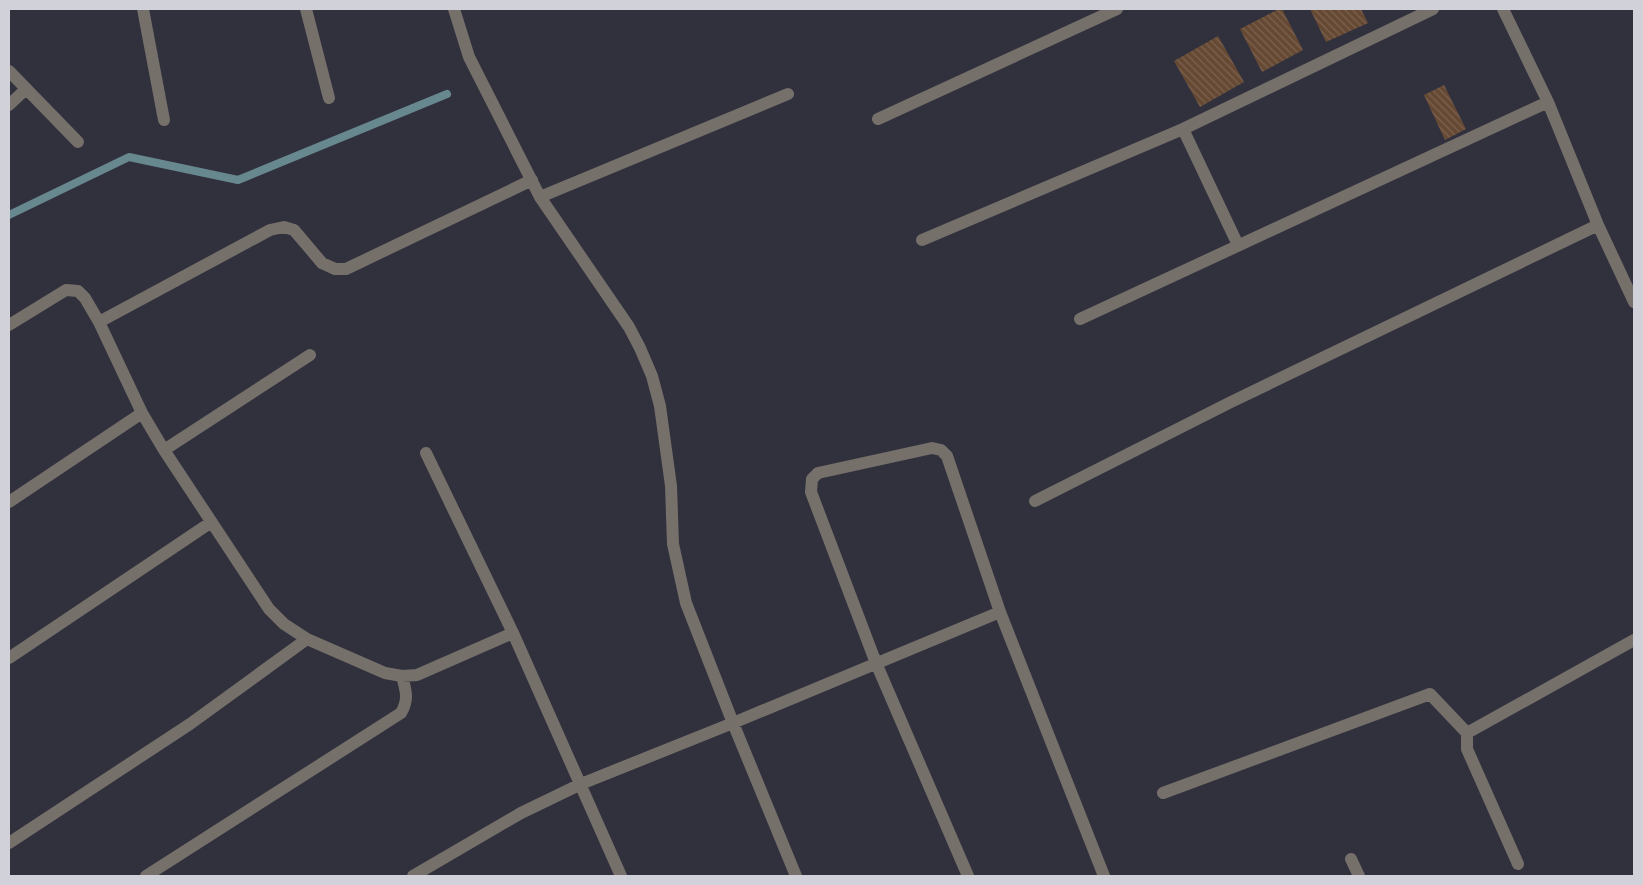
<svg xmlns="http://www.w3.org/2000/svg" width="1643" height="885" viewBox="0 0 1643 885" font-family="Figtree,sans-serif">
	<defs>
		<pattern id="building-back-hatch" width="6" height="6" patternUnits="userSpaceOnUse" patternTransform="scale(1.25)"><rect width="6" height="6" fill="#664933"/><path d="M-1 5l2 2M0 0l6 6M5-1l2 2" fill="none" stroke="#7b6250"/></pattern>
	</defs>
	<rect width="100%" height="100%" fill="#31313e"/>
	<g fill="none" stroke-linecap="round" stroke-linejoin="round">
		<path stroke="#688890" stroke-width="8" d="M9,215L129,157L238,180L447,94"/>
	</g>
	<path fill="url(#building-back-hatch)" d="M1279,9H1282L1303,50L1262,72L1240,29Z
		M1310,9H1361L1368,23L1326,42Z
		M1218,36L1244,82L1200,107L1174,61Z
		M1444,85L1466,129L1445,140L1424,95Z"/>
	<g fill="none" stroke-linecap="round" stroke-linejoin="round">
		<path stroke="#76706b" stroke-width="12" d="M143,9L164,120
			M306,9L329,98
			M454,9L469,57L540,197L629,327L640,348L652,376L660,406L671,486L673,544L686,603L733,723L796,876
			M1503,9L1548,102L1598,225L1634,302
			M9,71L78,142
			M9,105L26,89
			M878,119L1117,9
			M1183,129L1238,245
			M540,197L788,94
			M922,240L1183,129L1433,9
			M1080,319L1548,102
			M99,322L270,230L284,227L294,230L322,263L335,269H346L532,180
			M9,325L66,290L78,291L85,298L99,322L142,413L164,450L269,609L284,624L307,639L385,673L402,676L417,675L513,633
			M164,450L310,355
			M426,453L513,633L621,876
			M1035,501L1231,402L1598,225
			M9,502L142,413
			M9,658L210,523
			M1467,733L1634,640
			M1163,793L1430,694L1467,733V749L1518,864
			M9,843L190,724L307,639
			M1351,859L1359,876
			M146,876L401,713C409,699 406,691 402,676
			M413,876L521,813L581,784L733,723L1000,612
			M968,876L876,663L811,492L812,479L818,473L932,448L941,450L947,456L1000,612L1104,876"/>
	</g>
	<rect width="1643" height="885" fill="none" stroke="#d1d1da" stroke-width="20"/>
</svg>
